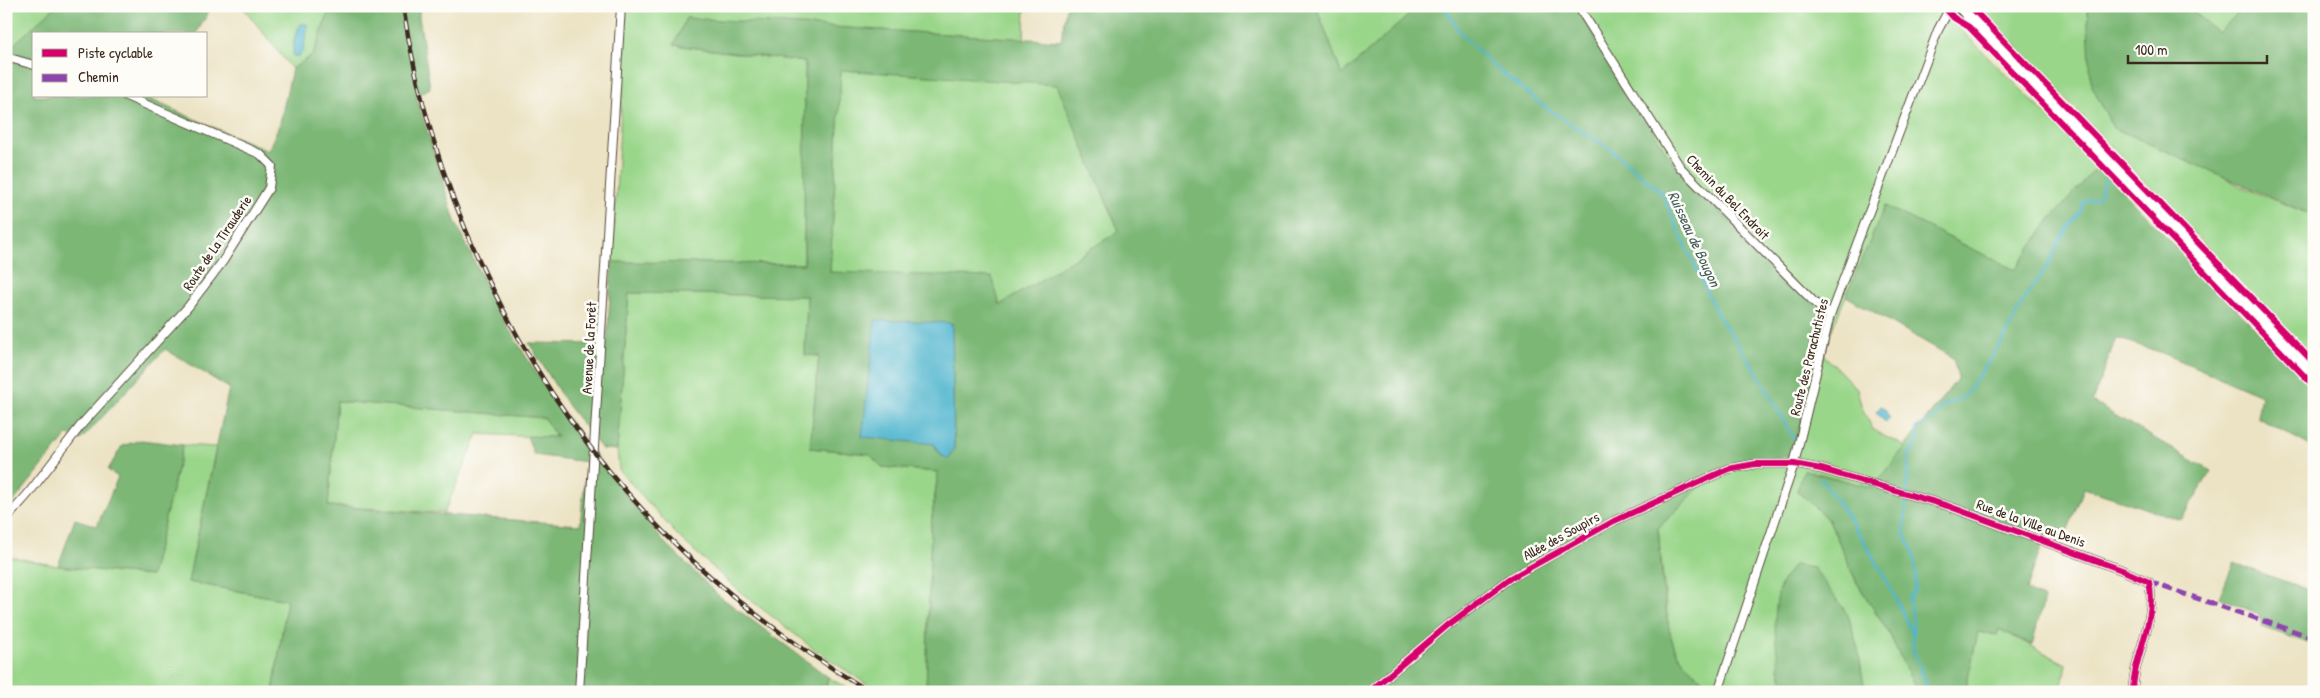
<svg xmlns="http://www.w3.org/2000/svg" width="2320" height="698" viewBox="0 0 2320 698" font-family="'Patrick Hand',sans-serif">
	<rect width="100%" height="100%" fill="#fdfcf7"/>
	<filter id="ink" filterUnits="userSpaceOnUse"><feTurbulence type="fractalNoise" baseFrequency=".02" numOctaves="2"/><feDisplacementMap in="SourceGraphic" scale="10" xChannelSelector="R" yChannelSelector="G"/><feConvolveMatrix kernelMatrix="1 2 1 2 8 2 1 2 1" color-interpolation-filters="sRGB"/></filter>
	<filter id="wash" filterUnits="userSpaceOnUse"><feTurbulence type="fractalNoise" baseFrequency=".0096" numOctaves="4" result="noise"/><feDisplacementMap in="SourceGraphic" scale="20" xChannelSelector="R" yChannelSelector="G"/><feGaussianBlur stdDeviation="1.12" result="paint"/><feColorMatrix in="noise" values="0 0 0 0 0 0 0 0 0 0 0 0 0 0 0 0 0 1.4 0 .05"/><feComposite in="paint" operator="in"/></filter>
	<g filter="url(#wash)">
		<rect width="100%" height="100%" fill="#ece3c4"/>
		<path fill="#9ad68a" stroke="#6a8054" d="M6,6H56L12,47L6,44Z
			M242,6H331L313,55L292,69Z
			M627,6H1025L1024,39L686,18L675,45L805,62L804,264L612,262Z
			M1316,6H1419L1342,75Z
			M1576,6H1937L2098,166L2049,221L2015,270L1885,206L1834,324L1676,168Z
			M1978,6H2087V15L2212,170L2240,186L2314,216V360Z
			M2191,6H2245L2218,33L2193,11Z
			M841,70L1057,84L1119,231L1000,306L830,272Z
			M629,293L807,296L805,354L819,355L810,448L870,454L882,467L938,472L931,525L926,692H881L868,685L814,649L739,591L680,538L619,470L617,450Z
			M1824,355L1857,389L1862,409L1874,431L1906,447L1873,488L1805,470L1797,491L1829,520L1857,583L1888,631L1917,692H1865L1858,649L1848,615L1778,668L1786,692H1717L1693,673L1677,653L1669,633L1658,528L1707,480Z
			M337,401L544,418L557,438L478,434L444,513L328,506Z
			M183,445L216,447L188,582L287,600L273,692H6V556L58,566L151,576Z
			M1999,629L2066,664L2061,690L2052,692H1965L1978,632L1996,635Z
			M828,677L853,692H825Z"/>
		<path fill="#7bb776" stroke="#5b704a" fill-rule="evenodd" d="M56,6H212L196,34H34V96H142L268,151L280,123L292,69L313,55L331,6H419V17L430,88L416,96L455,221L500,315L555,403L662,540L718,595L828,677L825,692H273L287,600L188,582L229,388L165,349L81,440L67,435L11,505L6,499V44L12,46ZM337,401L544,418L557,437L527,436L534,455L587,462L580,525L328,506Z
			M1073,6H1316L1342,75L1419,6H1576L1676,168L1834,324L1790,455L1746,465L1707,480L1658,528C1661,557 1664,633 1678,654C1688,670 1703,679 1717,692H926L931,525L938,472L882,467L869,454L810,448L819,356L805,355L807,296L629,293L617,450L602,449L568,406L529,343L607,344L612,262L804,264L805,62L674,45L686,18L1061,41L1066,8ZM841,70L1057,85L1119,231L1000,305L992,277L830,272ZM952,323L954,448L949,458L940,455L934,444Z
			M2087,6H2191L2193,11L2218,33L2245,6H2314V216L2113,128L2091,84Z
			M2098,166L2314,389V448L2257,417L2261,395L2160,352L2116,338L2092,402L2211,471L2181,520L2084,488L2067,532L2049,526L2026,590L2044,599L2032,645L1999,629L1997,635L1978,632L1965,692H1917L1888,631L1857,583L1829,520L1797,491L1804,470L1873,488L1958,378L1953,358L1846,296L1885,206L2015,270L2049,221Z
			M141,440L183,445L151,576L58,566L75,519L97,526L118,477L108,470L122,446Z
			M2234,563L2314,592V645L2262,627L2259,614L2219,597Z
			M1794,565L1814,568L1848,615L1858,649L1865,692H1786C1776,662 1770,615 1781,584C1784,578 1790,571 1794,565Z"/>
		<path fill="#51b6cf" stroke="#467076" d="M301,24H307L308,27L303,51L299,56H293C293,44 294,34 301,24Z
			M875,320L952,323L954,448L949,459L940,455L934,444L862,437Z
			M1881,406L1884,407L1890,419L1886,423L1876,412Z"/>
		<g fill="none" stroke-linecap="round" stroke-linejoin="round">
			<path stroke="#51b6cf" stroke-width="2.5" d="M1443,6L1460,32L1491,64L1545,107L1610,149L1661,192L1717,314L1755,369L1794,439
				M1821,479C1860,531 1887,576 1913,636
				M1907,493L1908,457L1918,441L1916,428L1936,417L1939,410L1946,403L1955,402L1966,395L2006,335L2022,303L2053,257L2059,241L2081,211L2083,202L2098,198L2105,180
				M1907,495L1904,533L1914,554L1916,574L1915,589L1909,599L1913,621V647L1916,659L1921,666L1922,674L1930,692"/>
		</g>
	</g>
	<g filter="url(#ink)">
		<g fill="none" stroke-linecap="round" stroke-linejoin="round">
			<g stroke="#564637" stroke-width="10">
				<path id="minor" d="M1578,6L1680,167L1816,304L1830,315
					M6,57L34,65
					M6,519L28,494L82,424L188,307L223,261L269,188L272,166L260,154L126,96
					M579,692L621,6
					M1369,692L1448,625L1511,578L1614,521L1728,469L1755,464H1794L1821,469L1948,506L2122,570L2149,582C2158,620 2133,655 2133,692
					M1718,692L1794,464L1830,315L1938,30L1951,6"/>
			</g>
			<g stroke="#564637" stroke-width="14">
				<path id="secondary" d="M1959,6L2314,375"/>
			</g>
			<use href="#minor" stroke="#fff" stroke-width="8"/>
			<use href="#secondary" stroke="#fff" stroke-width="11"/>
			<g stroke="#3b2a1e" stroke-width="4.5">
				<path id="rail" d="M403,6C435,215 539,417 693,561C747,611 807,654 870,692"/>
			</g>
			<use href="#rail" stroke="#fdfcf7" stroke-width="2.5" stroke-dasharray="8" stroke-linecap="butt"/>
			<path stroke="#8e44ad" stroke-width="5" stroke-dasharray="10 5" stroke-linecap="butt" d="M2149,582L2314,638"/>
			<g stroke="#fdfcf7" stroke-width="9">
				<path id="cycleway" d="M1943,6L1954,18L1969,27L2314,386
					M1970,6L2314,363
					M1369,692L1448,625L1511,578L1614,521L1728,469L1755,464H1794L1821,469L1948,506L2122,570L2149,582C2158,620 2133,655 2133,692"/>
			</g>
			<use href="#cycleway" stroke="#d6006c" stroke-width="6"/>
		</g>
	</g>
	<g text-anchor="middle" stroke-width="5" stroke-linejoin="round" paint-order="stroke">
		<g font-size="14" fill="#3b2a1e" stroke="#fdfcf7">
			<text transform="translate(1728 197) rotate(46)" y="5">Chemin du Bel Endroit</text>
			<text transform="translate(217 243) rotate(-56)" y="5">Route de La Tirauderie</text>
			<text transform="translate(589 348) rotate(-87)" y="5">Avenue de la Forêt</text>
			<text transform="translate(1809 357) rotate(-76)" y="5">Route des Parachutistes</text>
			<text transform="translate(2031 523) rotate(20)" y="5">Rue de la Ville au Denis</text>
			<text transform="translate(1561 536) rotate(-29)" y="5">Allée des Soupirs</text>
		</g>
		<g font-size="15" font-style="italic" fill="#435b5c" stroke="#fdfcf7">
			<text transform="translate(1694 239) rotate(65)" y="5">Ruisseau de Bougon</text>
		</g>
	</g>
	<rect width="2320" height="698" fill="none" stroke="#fdfcf7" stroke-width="25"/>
	<rect x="32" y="32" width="175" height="65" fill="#fdfcf7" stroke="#afa8a0"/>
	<rect x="42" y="49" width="25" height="8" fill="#d6006c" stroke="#afa8a0"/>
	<text x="78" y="58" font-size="15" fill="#3b2a1e">Piste cyclable</text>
	<rect x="42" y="74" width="25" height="8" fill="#8e44ad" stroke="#afa8a0"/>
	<text x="78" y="82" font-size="15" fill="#3b2a1e">Chemin</text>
	<path d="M2128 55v8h139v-8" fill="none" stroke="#3b2a1e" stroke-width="2.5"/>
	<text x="2135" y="55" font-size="15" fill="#3b2a1e" stroke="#fdfcf7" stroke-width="4" paint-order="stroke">100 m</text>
</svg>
